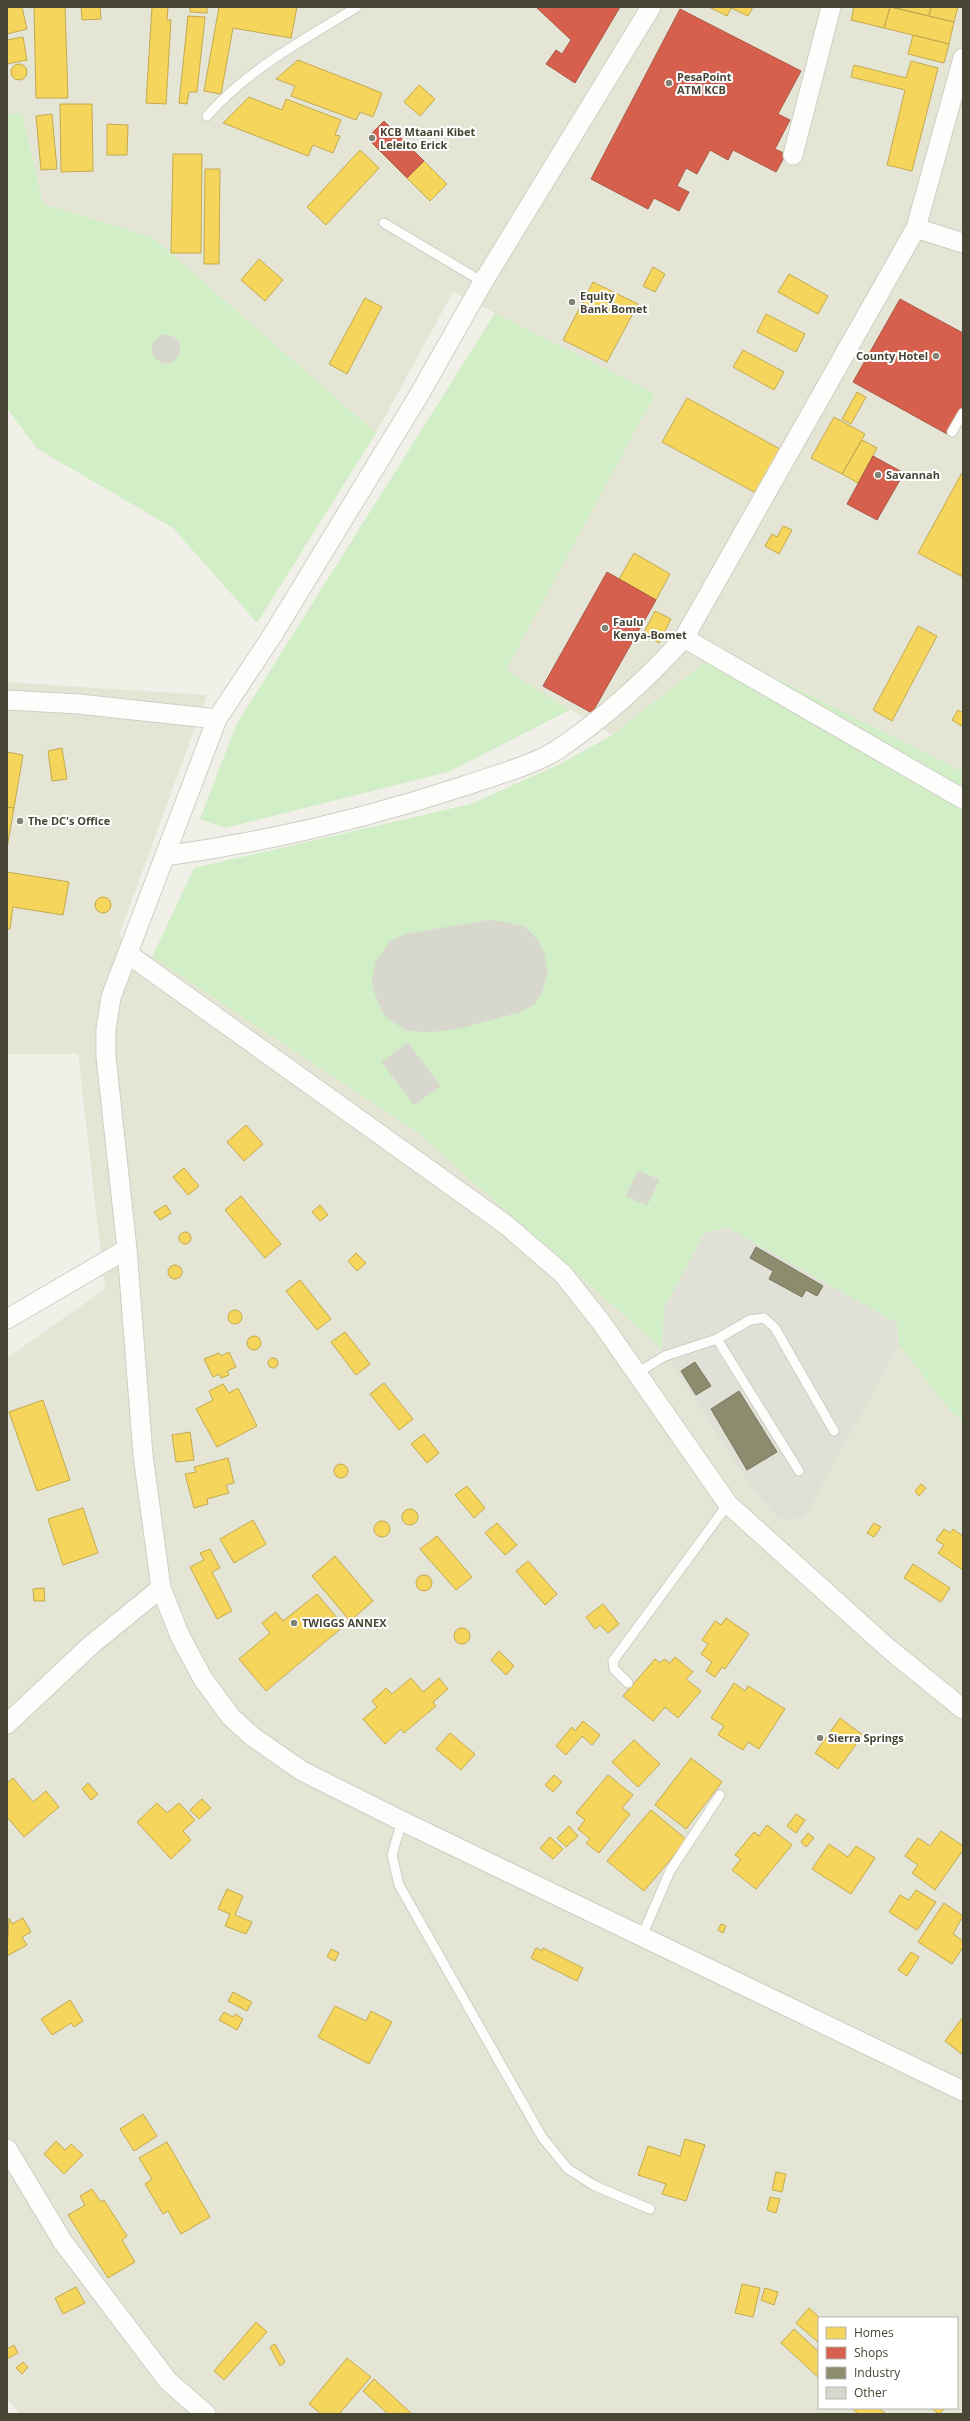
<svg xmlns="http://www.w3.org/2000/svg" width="970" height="2421" viewBox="0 0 970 2421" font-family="'Open Sans',sans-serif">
	<rect width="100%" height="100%" fill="#f0f0e8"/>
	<path fill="#e5e5d5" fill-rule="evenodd" d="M7,7H963V772L722,650L612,735L505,670L655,394L453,292L376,433L152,237L43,204L22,113L7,115Z
		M7,682L207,695L119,935L418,1133L613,1298L662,1349L751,1488L804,1517L899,1345L952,1413L963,1421V2414H20L7,2399V1358L105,1289L78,1054H7ZM819,2318H957V2408H819Z"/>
	<path fill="#e0e0d6" d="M728,1228L897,1323L899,1345L804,1518L780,1519L751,1488L662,1349L664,1309L704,1233Z"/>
	<path fill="#d2eec6" d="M22,113L43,204L152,237L376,433L257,623L173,528L36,448L7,408V115Z
		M495,313L655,394L506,670L570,710L448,772L225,828L200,819L236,725Z
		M721,650L963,772V1421L952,1413L899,1345L897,1323L728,1228L704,1233L664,1309L662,1349L418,1133L152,957L194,868L471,804L560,764L612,735Z"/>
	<path fill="#f6d55c" stroke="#c2aa50" d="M7,7H22L27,29L7,34Z
		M34,7H65L68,98H36Z
		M81,7H100L101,19L82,20Z
		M152,7H168L167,20H171L166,104L146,103Z
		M190,7H207V13L190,12Z
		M219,7H297L291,38L233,28L221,94L204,91Z
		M709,7H753L748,16L731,8L727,16Z
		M854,7H890L884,28L851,20Z
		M890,7L954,22L949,44L884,28Z
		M893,7H931L929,16Z
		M931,7H958L954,22L929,16Z
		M188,16L205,17L197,92H189L187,104L179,103Z
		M913,35L949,44L944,63L908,54Z
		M23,37L27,60L7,64V40Z
		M298,60L382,93L373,117L360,112L356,120L291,96L295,86L276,79Z
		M911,61L938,68L912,171L887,165L905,90L851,77L854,65L906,78Z
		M11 72a8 8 0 1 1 16 0a8 8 0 1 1-16 0Z
		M419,85L435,99L420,116L404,102Z
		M249,97L282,110L286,99L341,120L335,135L340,136L333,153L313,145L308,156L223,123Z
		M60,104H92L93,171L61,172Z
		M52,114L57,169L41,170L36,116Z
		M107,124L128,125L127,155H107Z
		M360,150L379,168L326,225L307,207Z
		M173,154H202L201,253H171Z
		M424,161L447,184L430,201L407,178Z
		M205,169H220L219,264H204Z
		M259,259L283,280L265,301L241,280Z
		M653,267L665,274L655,292L643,286Z
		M789,274L828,296L818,314L778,292Z
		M593,282L638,304L607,362L563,340Z
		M365,298L382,307L347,374L329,364Z
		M766,314L805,334L796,352L757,332Z
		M743,350L784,372L774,390L733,367Z
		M857,392L866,397L851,424L842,419Z
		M687,398L780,449L756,493L662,442Z
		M834,417L865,434L842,474L811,458Z
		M862,440L877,448L858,483L842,474Z
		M963,471V577L918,553Z
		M783,526L792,530L779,554L765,546L772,534L777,537Z
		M634,553L670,574L656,600L619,579Z
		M655,611L671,619L659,643L643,634Z
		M918,626L937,636L892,721L873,710Z
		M958,710L963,713V727L952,720Z
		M62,748L67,779L52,781L48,751Z
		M7,752L23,755L14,808L7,807Z
		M7,807L14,808L7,848Z
		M7,872L69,882L63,915L13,907L10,929H7Z
		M95 905a8 8 0 1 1 16 0a8 8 0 1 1-16 0Z
		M246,1125L263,1144L244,1161L227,1142Z
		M184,1168L199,1186L188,1195L173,1177Z
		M241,1196L281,1244L265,1258L225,1210Z
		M166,1205L171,1213L160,1220L154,1212Z
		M320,1205L328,1215L320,1221L312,1212Z
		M179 1238a6 6 0 1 1 12 0a6 6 0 1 1-12 0Z
		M356,1253L366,1263L357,1271L348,1261Z
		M168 1272a7 7 0 1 1 14 0a7 7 0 1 1-14 0Z
		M300,1280L331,1319L317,1330L286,1291Z
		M228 1317a7 7 0 1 1 14 0a7 7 0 1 1-14 0Z
		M345,1332L370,1364L356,1375L331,1342Z
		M247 1343a7 7 0 1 1 14 0a7 7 0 1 1-14 0Z
		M229,1352L236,1367L227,1371L229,1375L221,1378L219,1374L213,1377L204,1359L219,1353L221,1356Z
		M268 1363a5 5 0 1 1 10 0a5 5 0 1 1-10 0Z
		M384,1383L413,1419L399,1430L370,1394Z
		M223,1384L229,1393L238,1388L257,1426L217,1447L196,1409L213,1400L209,1391Z
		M43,1400L70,1480L37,1491L9,1412Z
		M190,1432L194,1460L176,1462L172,1435Z
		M424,1434L439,1453L427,1463L411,1444Z
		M228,1458L234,1483L226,1485L229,1493L207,1499L208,1504L194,1508L185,1474L196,1472L194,1467Z
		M334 1471a7 7 0 1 1 14 0a7 7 0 1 1-14 0Z
		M921,1484L926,1488L919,1496L915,1491Z
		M467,1486L485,1508L474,1518L455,1495Z
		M83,1508L98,1553L63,1565L48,1519Z
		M402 1517a8 8 0 1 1 16 0a8 8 0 1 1-16 0Z
		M253,1520L266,1544L234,1563L220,1539Z
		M374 1529a8 8 0 1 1 16 0a8 8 0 1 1-16 0Z
		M497,1523L517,1545L505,1555L485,1533Z
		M874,1523L881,1527L874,1537L867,1533Z
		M944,1529L950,1533L953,1529L963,1536V1570L938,1553L944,1545L936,1540Z
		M437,1536L472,1577L456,1590L420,1549Z
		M210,1549L220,1568L212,1572L232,1611L217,1619L190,1567L204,1560L200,1553Z
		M335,1556L373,1601L350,1621L312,1576Z
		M528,1561L557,1594L545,1605L516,1571Z
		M913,1564L950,1588L941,1602L904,1578Z
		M416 1583a8 8 0 1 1 16 0a8 8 0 1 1-16 0Z
		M44,1588L45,1601H34L33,1589Z
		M317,1594L344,1626L266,1691L239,1659L270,1633L262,1623L276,1612L283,1621Z
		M603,1604L619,1624L608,1633L600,1625L595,1629L586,1617Z
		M726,1618L749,1634L725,1669L722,1667L715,1677L706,1671L712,1662L701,1654L708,1644L702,1640L715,1621L721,1625Z
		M454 1636a8 8 0 1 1 16 0a8 8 0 1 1-16 0Z
		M499,1651L514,1666L506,1675L491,1660Z
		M675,1657L693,1672L686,1679L701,1691L678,1718L665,1707L653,1721L623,1696L655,1659L660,1663L664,1659L670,1663Z
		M411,1678L423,1692L439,1678L448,1689L433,1702L436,1706L404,1733L401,1729L385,1744L363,1719L377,1707L372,1701L386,1688L392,1694Z
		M734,1683L745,1691L748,1686L785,1709L759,1749L748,1742L743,1750L718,1735L724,1726L711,1718Z
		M840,1718L863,1735L838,1769L815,1753Z
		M583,1721L600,1735L592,1745L582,1736L566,1755L556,1746L572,1727L575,1731Z
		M450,1733L475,1754L461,1770L436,1749Z
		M634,1740L660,1764L638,1787L612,1762Z
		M691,1758L722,1782L686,1829L655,1805Z
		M554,1775L562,1782L553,1792L545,1785Z
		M608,1775L633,1795L622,1808L630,1814L599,1853L586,1843L590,1839L578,1829L585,1820L576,1813Z
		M13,1778L33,1802L46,1791L59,1807L24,1837L7,1817V1783Z
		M88,1783L98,1794L91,1800L82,1789Z
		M202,1799L211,1808L199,1819L190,1810Z
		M157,1803L167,1813L179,1803L195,1820L183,1831L191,1840L171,1859L137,1822Z
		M651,1810L687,1840L644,1891L607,1861Z
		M796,1814L805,1820L796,1833L787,1826Z
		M767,1825L792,1845L756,1889L732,1870L741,1859L735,1855L754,1832L759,1836Z
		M569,1826L578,1836L566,1847L557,1838Z
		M941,1831L963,1846V1850L935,1890L912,1873L918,1865L905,1856L918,1838L930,1846Z
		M808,1833L814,1838L806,1847L801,1842Z
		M550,1837L563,1849L553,1859L540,1848Z
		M829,1844L848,1857L856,1846L875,1858L851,1894L812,1869Z
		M227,1889L243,1896L235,1915L252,1922L246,1934L225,1926L230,1914L218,1909Z
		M916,1890L936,1902L917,1930L889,1912L900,1895L909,1900Z
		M944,1903L963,1916L953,1934L963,1941V1947L952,1964L918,1942Z
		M9,1918L12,1924L23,1918L31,1932L22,1937L27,1945L7,1956Z
		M721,1924L726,1926L723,1933L718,1930Z
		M536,1948L542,1951L543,1948L583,1968L577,1981L531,1958Z
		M331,1949L339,1953L335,1961L327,1957Z
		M911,1952L919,1957L907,1976L898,1970Z
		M233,1992L252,2002L247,2011L228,2001Z
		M70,2000L83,2021L74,2027L71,2023L52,2035L41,2019Z
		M335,2006L366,2021L371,2011L392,2022L369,2064L318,2037Z
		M224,2012L233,2017L235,2014L243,2019L237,2030L219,2020Z
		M963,2017V2055L945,2041Z
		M143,2114L157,2136L134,2151L120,2129Z
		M685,2139L705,2145L686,2201L662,2194L666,2184L638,2175L648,2146L680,2156Z
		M56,2141L65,2150L71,2144L83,2155L64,2174L44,2154Z
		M167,2142L210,2217L181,2234L168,2211L163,2214L145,2184L152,2179L139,2158Z
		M776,2172L786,2174L782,2192L772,2190Z
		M92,2189L101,2202L104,2200L127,2236L122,2240L135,2262L108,2278L68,2215L85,2205L80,2196Z
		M770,2197L780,2199L776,2213L767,2210Z
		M742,2284L760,2288L753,2317L735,2313Z
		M76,2287L85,2303L63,2314L55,2298Z
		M765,2288L778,2292L774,2305L761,2300Z
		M809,2308L820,2318L819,2343L796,2323Z
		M256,2322L267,2332L224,2380L214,2371Z
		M794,2329L819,2352V2378L781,2343Z
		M275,2344L285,2362L280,2366L270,2347Z
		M14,2345L18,2353L7,2359V2349Z
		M347,2358L371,2377L339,2414H321L309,2404Z
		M23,2362L28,2367L22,2374L16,2368Z
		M374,2379L412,2414H388L363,2391Z
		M852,2408H879L886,2414H858Z
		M931,2408H945L939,2414Z"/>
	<path fill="#d6604d" stroke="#ab5846" d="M536,7H620L575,83L546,64L556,50L562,54L571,40Z
		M680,9L801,71L778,114L790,120L775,149L786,154L776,172L733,150L728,160L710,150L697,174L686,168L677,186L689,192L679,211L654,198L648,209L591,179Z
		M384,121L424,161L407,178L367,138Z
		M900,299L963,333V405L947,434L853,382Z
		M873,456L904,473L877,520L847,504Z
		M607,572L656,600L592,713L543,686Z"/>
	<path fill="#8c8c6e" stroke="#77775d" d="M756,1247L823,1286L817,1296L806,1290L802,1297L769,1279L773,1271L750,1258Z
		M695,1362L711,1386L696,1395L681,1371Z
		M739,1391L777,1452L747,1470L711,1409Z"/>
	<path fill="#d7d7ce" stroke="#d9d8ce" d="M152 349a14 14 0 1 1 28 0a14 14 0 1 1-28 0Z
		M491,920L525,927L537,939L544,954L547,972L542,991L535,1004L522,1011L461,1028L427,1032L406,1030L385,1016L376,996L372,982L376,962L390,942L407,934Z
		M408,1043L440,1086L414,1105L382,1062Z
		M638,1171L659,1180L647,1205L626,1196Z"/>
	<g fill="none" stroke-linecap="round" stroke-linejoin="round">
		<g stroke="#cecec6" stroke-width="11">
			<path id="service" d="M207,116C248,69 305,39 357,7
				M384,223L483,282
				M952,432L963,413
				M717,1339L799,1471
				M635,1374L665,1356L717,1339L750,1320L764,1318L775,1328L834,1431
				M628,1683L614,1669L613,1661L728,1504
				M402,1821L392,1855L399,1885L542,2137L568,2169L595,2186L650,2209
				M642,1936L670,1871L720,1795"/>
		</g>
		<g stroke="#cecec6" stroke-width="21">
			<path id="minor" d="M651,7L483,282L419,395L272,636L217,719L111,997L106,1029V1057L127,1249L143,1455L161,1588L180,1636L203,1679L231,1717L253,1737L302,1771L402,1821L963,2091
				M793,155L831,7
				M916,228L963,243
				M684,638L963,799
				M7,700L79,704L217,719
				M165,856C267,842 367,818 464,786C495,775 529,767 557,750C603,719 647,679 684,638L916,228L963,58
				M128,954L505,1224L563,1274L601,1322L728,1504L889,1649L963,1709
				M7,1319L127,1249
				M7,1724L91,1645L161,1588
				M7,2149L63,2242L168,2381L206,2414"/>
		</g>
		<use href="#service" stroke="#fdfdfc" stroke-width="9"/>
		<use href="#minor" stroke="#fdfdfc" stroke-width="19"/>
	</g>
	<g fill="#828273" stroke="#fff" stroke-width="1.5">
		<circle cx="669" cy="83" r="4"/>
		<circle cx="372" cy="138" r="4"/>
		<circle cx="572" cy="302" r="4"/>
		<circle cx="936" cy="356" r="4"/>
		<circle cx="878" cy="475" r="4"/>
		<circle cx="605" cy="628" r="4"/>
		<circle cx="20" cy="821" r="4"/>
		<circle cx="294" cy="1623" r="4"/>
		<circle cx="820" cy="1738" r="4"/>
	</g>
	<g text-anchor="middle" stroke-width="4" stroke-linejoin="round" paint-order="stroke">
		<g font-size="11" font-weight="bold" fill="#474634" stroke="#fff" text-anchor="start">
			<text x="677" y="81">PesaPoint<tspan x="677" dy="13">ATM KCB</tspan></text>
			<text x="380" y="136">KCB Mtaani Kibet<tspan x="380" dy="13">Leleito Erick</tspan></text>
			<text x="580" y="300">Equity<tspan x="580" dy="13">Bank Bomet</tspan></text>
			<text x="928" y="360" text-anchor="end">County Hotel</text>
			<text x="886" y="479">Savannah</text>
			<text x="613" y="626">Faulu<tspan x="613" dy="13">Kenya-Bomet</tspan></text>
			<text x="28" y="825">The DC's Office</text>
			<text x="302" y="1627">TWIGGS ANNEX</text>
			<text x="828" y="1742">Sierra Springs</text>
		</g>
	</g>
	<rect width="970" height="2421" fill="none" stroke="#474634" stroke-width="16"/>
	<rect x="818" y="2317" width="140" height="92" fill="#ffffff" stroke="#b5b5ae"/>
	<rect x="826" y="2327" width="20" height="12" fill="#f6d55c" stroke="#b5b5ae"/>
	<text x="854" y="2337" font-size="12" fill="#474634">Homes</text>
	<rect x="826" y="2347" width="20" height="12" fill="#d6604d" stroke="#b5b5ae"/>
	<text x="854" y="2357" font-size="12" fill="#474634">Shops</text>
	<rect x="826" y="2367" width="20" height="12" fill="#8c8c6e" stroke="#b5b5ae"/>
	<text x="854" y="2377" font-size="12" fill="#474634">Industry</text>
	<rect x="826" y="2387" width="20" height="12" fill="#d7d7ce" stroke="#b5b5ae"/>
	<text x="854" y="2397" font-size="12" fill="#474634">Other</text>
</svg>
